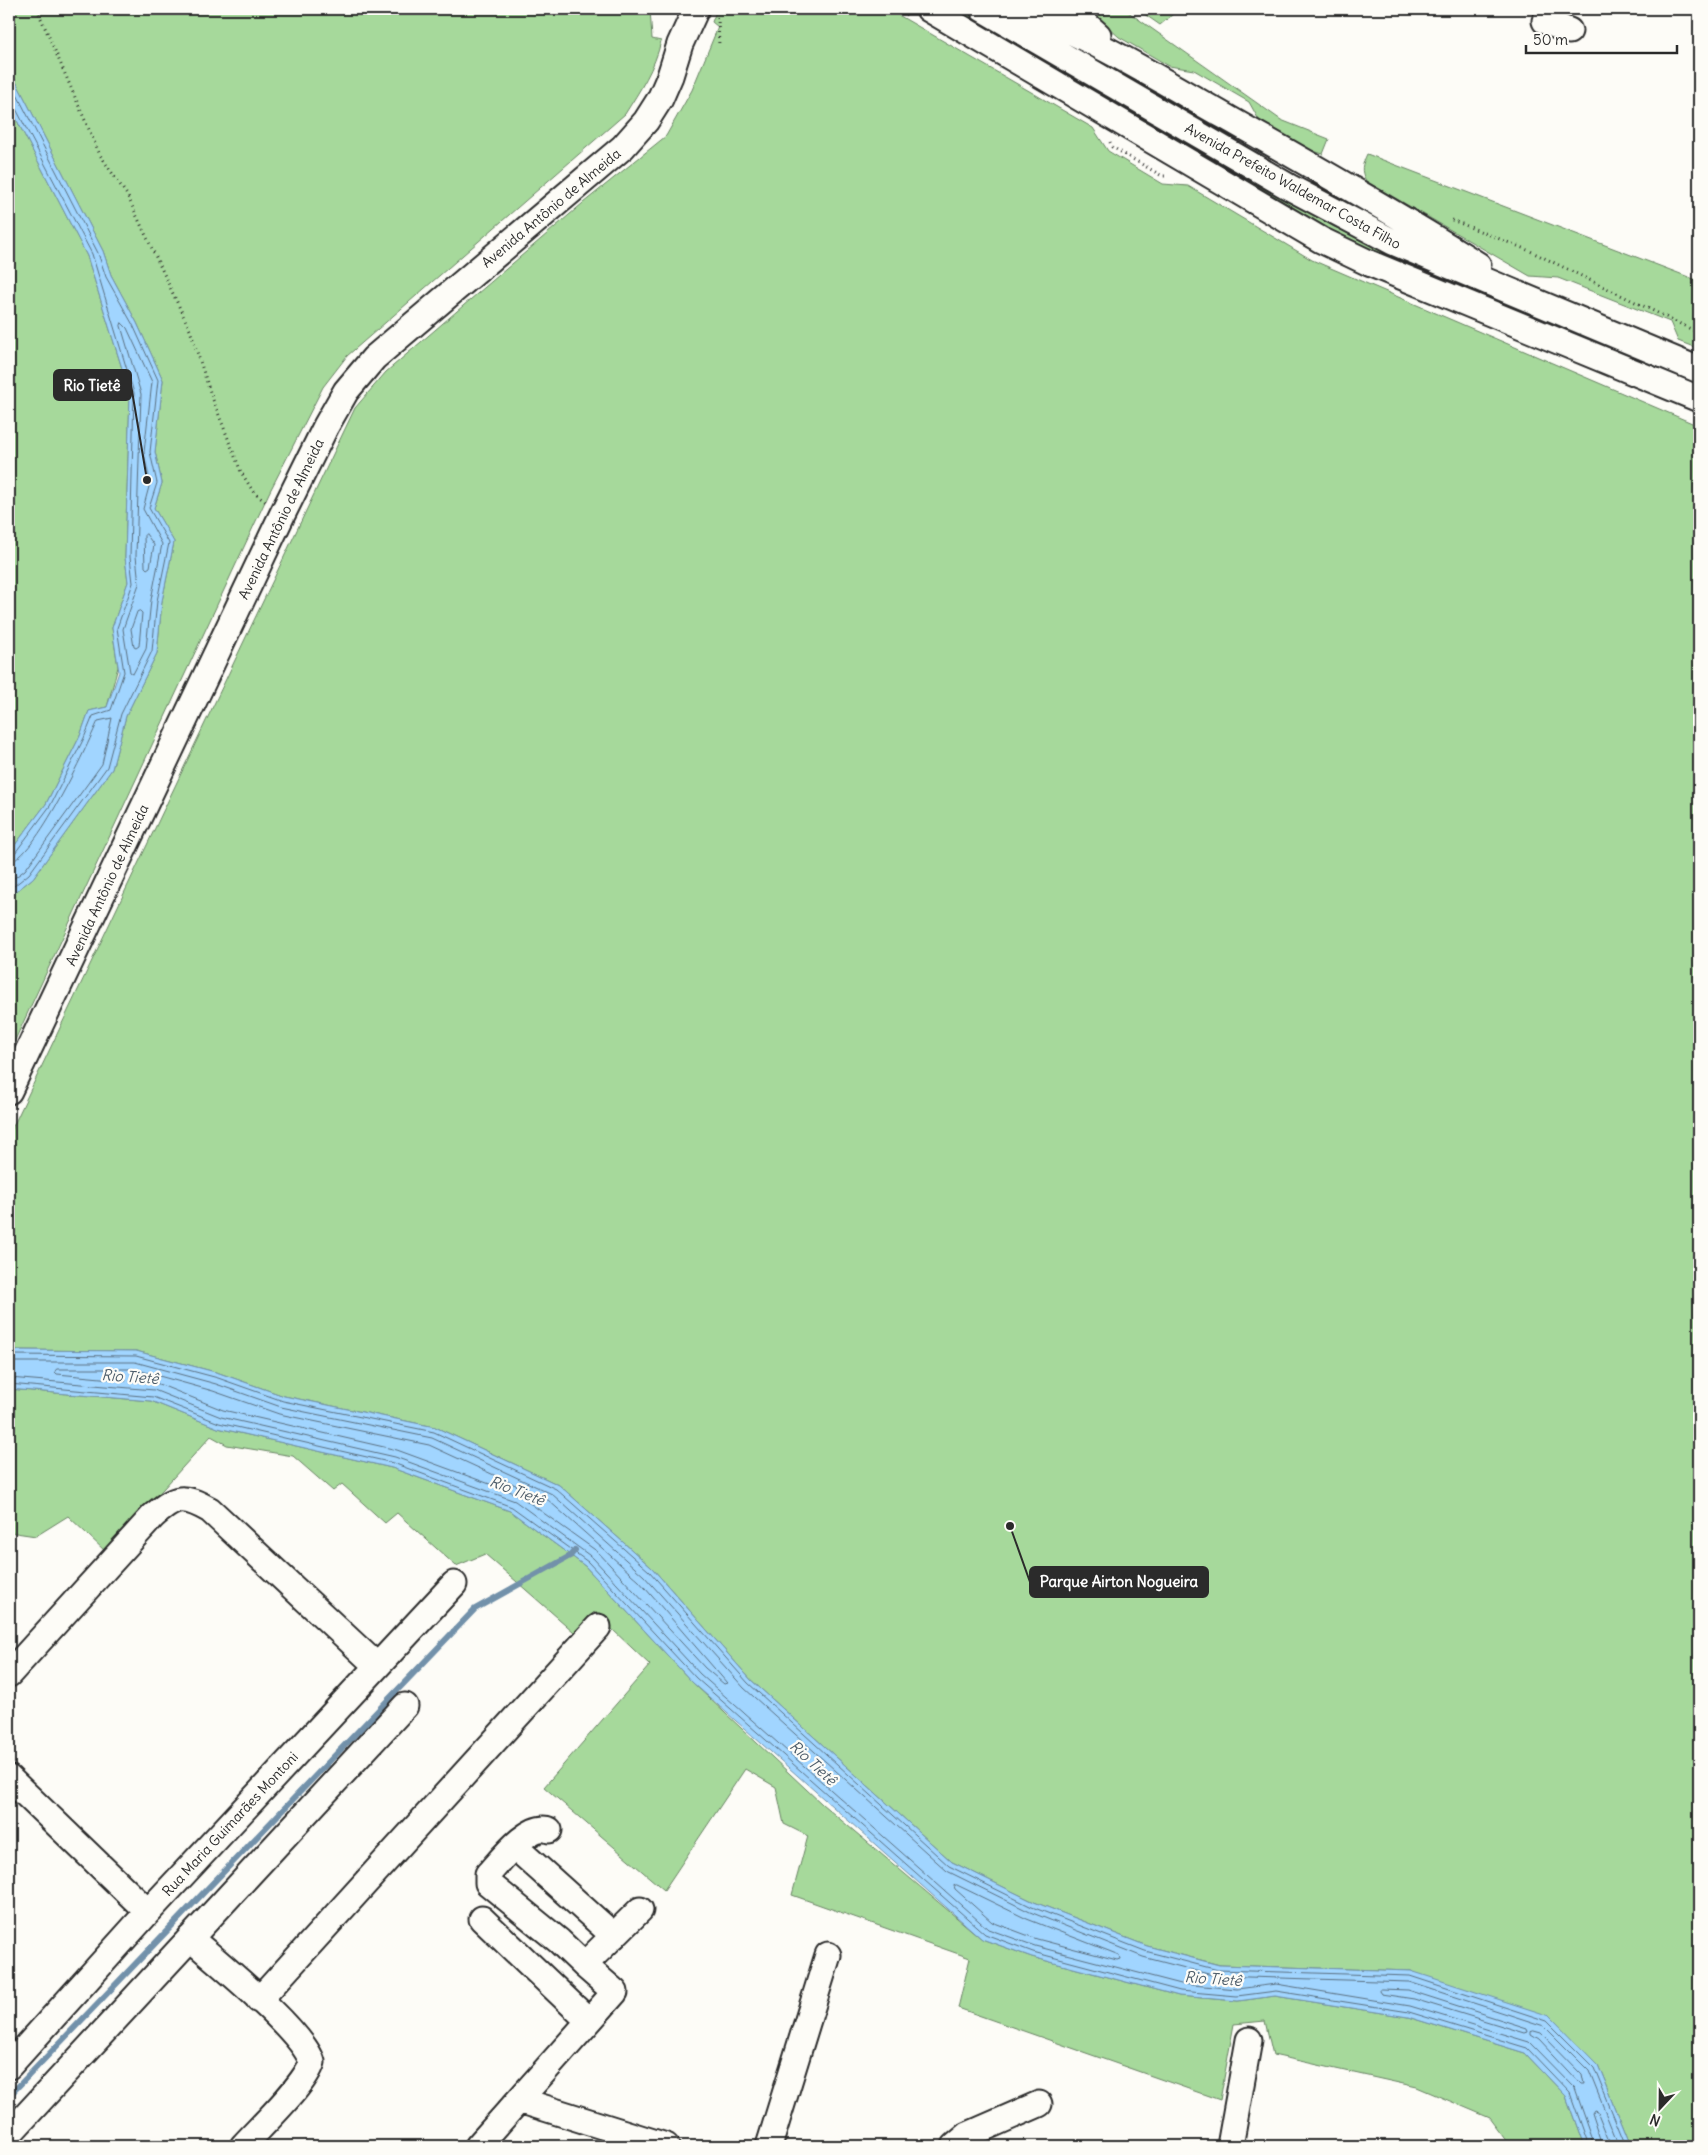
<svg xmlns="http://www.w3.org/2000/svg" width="1708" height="2155" viewBox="0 0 1708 2155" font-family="Delius,sans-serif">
	<rect width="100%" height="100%" fill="#fdfcf7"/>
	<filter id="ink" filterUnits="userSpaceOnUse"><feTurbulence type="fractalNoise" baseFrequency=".02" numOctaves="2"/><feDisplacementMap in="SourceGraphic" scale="10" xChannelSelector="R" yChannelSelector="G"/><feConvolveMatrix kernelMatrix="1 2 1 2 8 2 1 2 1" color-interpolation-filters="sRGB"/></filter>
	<g filter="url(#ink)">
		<path fill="#a6d99b" stroke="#688263" d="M9,9H650L652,39L661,41C655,68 640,90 625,114L347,356L323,387L269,493L9,1053V897L33,878L112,769L126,716L157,653L162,601L174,542L154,508L162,483L155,452L163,380L137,323L111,275L103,251L9,68Z
			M717,9H888L1093,128L1108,151L1163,184L1188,186L1312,260L1699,426V2146H1631L1598,2065L1411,1971L1220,1965L1147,1946L1034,1902L952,1862L751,1680L652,1568L559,1485L435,1427L284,1396L219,1373L136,1351L9,1350V1135L355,408L386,372L583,203L666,136L692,90L718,27L712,22Z
			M946,9H964L1334,227L1668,370L1699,381V391L1328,234Z
			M1088,9H1124L1281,120L1329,139L1323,154L1310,150L1259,120L1249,102L1194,70L1169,66L1119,37Z
			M1137,9H1179L1160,25Z
			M9,105L87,256L130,394L125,557L128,582L112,628L118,667L107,707L89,711L80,736L46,804L9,853Z
			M1367,154L1699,281V349L1678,341L1670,322L1558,278L1530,276L1366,181C1360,170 1362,165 1367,154Z
			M9,1389L151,1401L218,1428L392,1468L510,1511L585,1566L692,1682L822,1804L982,1939L1032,1957L1179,1996L1238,2001L1275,1996L1408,2017L1525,2053L1566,2096L1584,2146H1511L1490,2118L1417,2087L1273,2055L1265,2021L1234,2024L1220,2100L958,2008L970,1958L792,1895L808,1836L784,1824L776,1787L745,1769L664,1890L544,1787L650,1665L594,1612L574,1632L485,1554L456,1566L397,1513L385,1523L342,1484L333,1491L293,1456L227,1445L211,1436L106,1552L68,1516L36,1536L9,1532Z"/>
		<path fill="#a1d5ff" stroke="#7291aa" d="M9,68L103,251L111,275L137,323L163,380L155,452L162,483L154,508L174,542L162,601L157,653L126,716L112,769L33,878L9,897V853L46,804L80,736L89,711L107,707L119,672L112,628L128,582L125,557L130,394L87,256L9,105Z
			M9,1350L136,1351L219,1373L284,1396L435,1427L559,1485L652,1568L751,1680L952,1862L1034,1902L1147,1946L1219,1965L1411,1971L1550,2016L1598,2065L1631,2146H1584L1566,2096L1525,2053L1408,2017L1275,1996L1238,2001L1179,1996L1032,1957L982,1939L692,1682L585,1566L510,1511L392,1468L218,1428L151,1401L9,1389Z"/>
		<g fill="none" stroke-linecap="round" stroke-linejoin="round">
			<path stroke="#5a6f80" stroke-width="1" d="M9,79L98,253L106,277L133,325L158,380L150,452L157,483L149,508L169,543L157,601L152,651L121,714L107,767L29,874L9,890
				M9,104L15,107L92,254L134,393L130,557L133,583L117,628L124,672L111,710L93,716L84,738L50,806L15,853L9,855
				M122,323L127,328L152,382L144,452L150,483L143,509L162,544L151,600L146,649L133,674L130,672L123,629L139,584L136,556L141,394L121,326Z
				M146,534L154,545L150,567L147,569L145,567L144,536Z
				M140,611L142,613L139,646L136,648L134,647L131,629L137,612Z
				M9,862C35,860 87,746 98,721L112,718L102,764L25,870L9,882
				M9,1355L136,1356L218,1378L283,1401L434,1432L556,1489L649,1571L748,1683L949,1866L1032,1907L1145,1951L1218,1970L1410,1976L1547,2021L1594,2068L1626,2146
				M9,1362H135L216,1384L281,1407L432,1438L552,1494L644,1576L744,1688L947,1871L1030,1912L1143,1957L1216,1976L1409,1982L1544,2026L1589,2071L1619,2146
				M57,1369H134L213,1391L279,1414L429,1445L548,1500L639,1581L727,1683L724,1684L705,1668L598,1552L517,1494L397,1450L223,1410L156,1383L57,1374L55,1372Z
				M9,1378L154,1390L221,1417L395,1457L515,1501L593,1558L700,1674L988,1929L1035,1946L1181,1984L1237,1989L1276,1984L1410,2006L1529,2042L1575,2089L1595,2146
				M9,1384L153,1397L219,1423L393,1463L512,1507L588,1562L696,1678L985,1934L1033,1952L1180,1991L1237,1996L1276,1991L1409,2012L1527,2048L1570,2093L1589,2146
				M957,1885L1027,1919L1119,1955L1120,1959L1117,1960L1037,1939L992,1922L955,1889L954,1886Z
				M1381,1989L1408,1990L1527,2028L1528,2032L1525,2033L1414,1999L1381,1994L1379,1991Z
				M1534,2031L1541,2033L1582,2075L1584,2085H1581L1539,2040L1531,2035V2032Z
				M1603,2146L1592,2113L1594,2110L1597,2111L1611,2146"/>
			<path stroke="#7291aa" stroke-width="6" d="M9,2096L475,1609L570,1556L575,1550"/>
			<g stroke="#2b2b2b" stroke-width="29">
				<path id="minor" d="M929,9L1321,240L1369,263L1699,399
					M983,9L1289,187L1393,242L1699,370
					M1021,9C1092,38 1159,79 1226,117C1310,165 1396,213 1478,265
					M1069,9L1098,35
					M1545,21L1569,31
					M9,1091L282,515L326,426L346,391L374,358L623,147L646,121L660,99L670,76L680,44L696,9
					M9,1674L153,1516C176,1496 183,1495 210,1510L377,1666
					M9,1778L148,1912
					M549,1830C530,1822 500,1861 488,1874V1883L559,1941L584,1965L640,1910
					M514,1846L614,1936
					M482,1919L589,2021
					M190,1938C217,1962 303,2031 312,2062C306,2084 260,2127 243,2146
					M259,2000L598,1627
					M9,2066L148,1912L454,1584
					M519,2100L666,2146
					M9,2134L405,1706
					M478,2146L615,1992L584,1965
					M769,2146L828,1955
					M955,2146L968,2135L1039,2104
					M1230,2146L1249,2040"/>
			</g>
			<path stroke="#2b2b2b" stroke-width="3" stroke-dasharray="1 4" stroke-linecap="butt" d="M37,9L100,155L127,195L190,330L210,392L241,472L254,493L266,502
				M897,9L907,15
				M718,17L719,46
				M1110,142L1112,147L1162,176H1168
				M1452,220L1530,251L1699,333"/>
			<use href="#minor" stroke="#fdfcf7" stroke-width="25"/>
		</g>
	</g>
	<g text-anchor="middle" stroke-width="4.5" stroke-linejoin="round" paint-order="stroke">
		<g font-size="14" fill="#2b2b2b" stroke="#fdfcf7">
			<text transform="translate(1293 186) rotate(29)" y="5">Avenida Prefeito Waldemar Costa Filho</text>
			<text transform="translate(551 208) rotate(-40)" y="5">Avenida Antônio de Almeida</text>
			<text transform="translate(281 519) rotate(-64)" y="5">Avenida Antônio de Almeida</text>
			<text transform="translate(107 885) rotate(-65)" y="5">Avenida Antônio de Almeida</text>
			<text transform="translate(230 1824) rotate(-47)" y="5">Rua Maria Guimarães Montoni</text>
		</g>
		<g font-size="15" font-style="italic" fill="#4e5e6b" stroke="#fdfcf7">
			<text transform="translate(130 1377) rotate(4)" y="5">Rio Tietê</text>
			<text transform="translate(517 1491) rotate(21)" y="5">Rio Tietê</text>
			<text transform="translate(813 1763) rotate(43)" y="5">Rio Tietê</text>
			<text transform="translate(1213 1979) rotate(4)" y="5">Rio Tietê</text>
		</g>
	</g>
	<path fill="none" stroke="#2b2b2b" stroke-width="2" d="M147 480L131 385M1010 1526L1030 1582"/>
	<g fill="#2b2b2b" stroke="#fdfcf7" stroke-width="2">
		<circle cx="147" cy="480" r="5"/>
		<circle cx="1010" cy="1526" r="5"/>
	</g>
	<g fill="#2b2b2b" stroke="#2b2b2b" stroke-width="2">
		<rect x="54" y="370" width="77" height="30" rx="5"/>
		<rect x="1030" y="1567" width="178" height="30" rx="5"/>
	</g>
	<g font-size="15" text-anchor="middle" font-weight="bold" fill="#fff">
		<text x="92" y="391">Rio Tietê</text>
		<text x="1119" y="1587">Parque Airton Nogueira</text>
	</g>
	<rect width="1708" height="2155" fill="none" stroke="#fdfcf7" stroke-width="30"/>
	<rect x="15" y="15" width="1678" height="2125" fill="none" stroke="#2b2b2b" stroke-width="2" filter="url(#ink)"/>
	<g transform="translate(1660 2108) rotate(202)" stroke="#fdfcf7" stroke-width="4" paint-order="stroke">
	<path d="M0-4L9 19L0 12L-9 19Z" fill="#2b2b2b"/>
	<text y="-8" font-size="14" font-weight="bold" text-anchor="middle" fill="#2b2b2b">N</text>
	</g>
	<path d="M1526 45v8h151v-8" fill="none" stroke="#2b2b2b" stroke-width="2.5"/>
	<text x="1533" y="45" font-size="15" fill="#2b2b2b" stroke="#fdfcf7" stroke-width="4" paint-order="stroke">50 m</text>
</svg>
